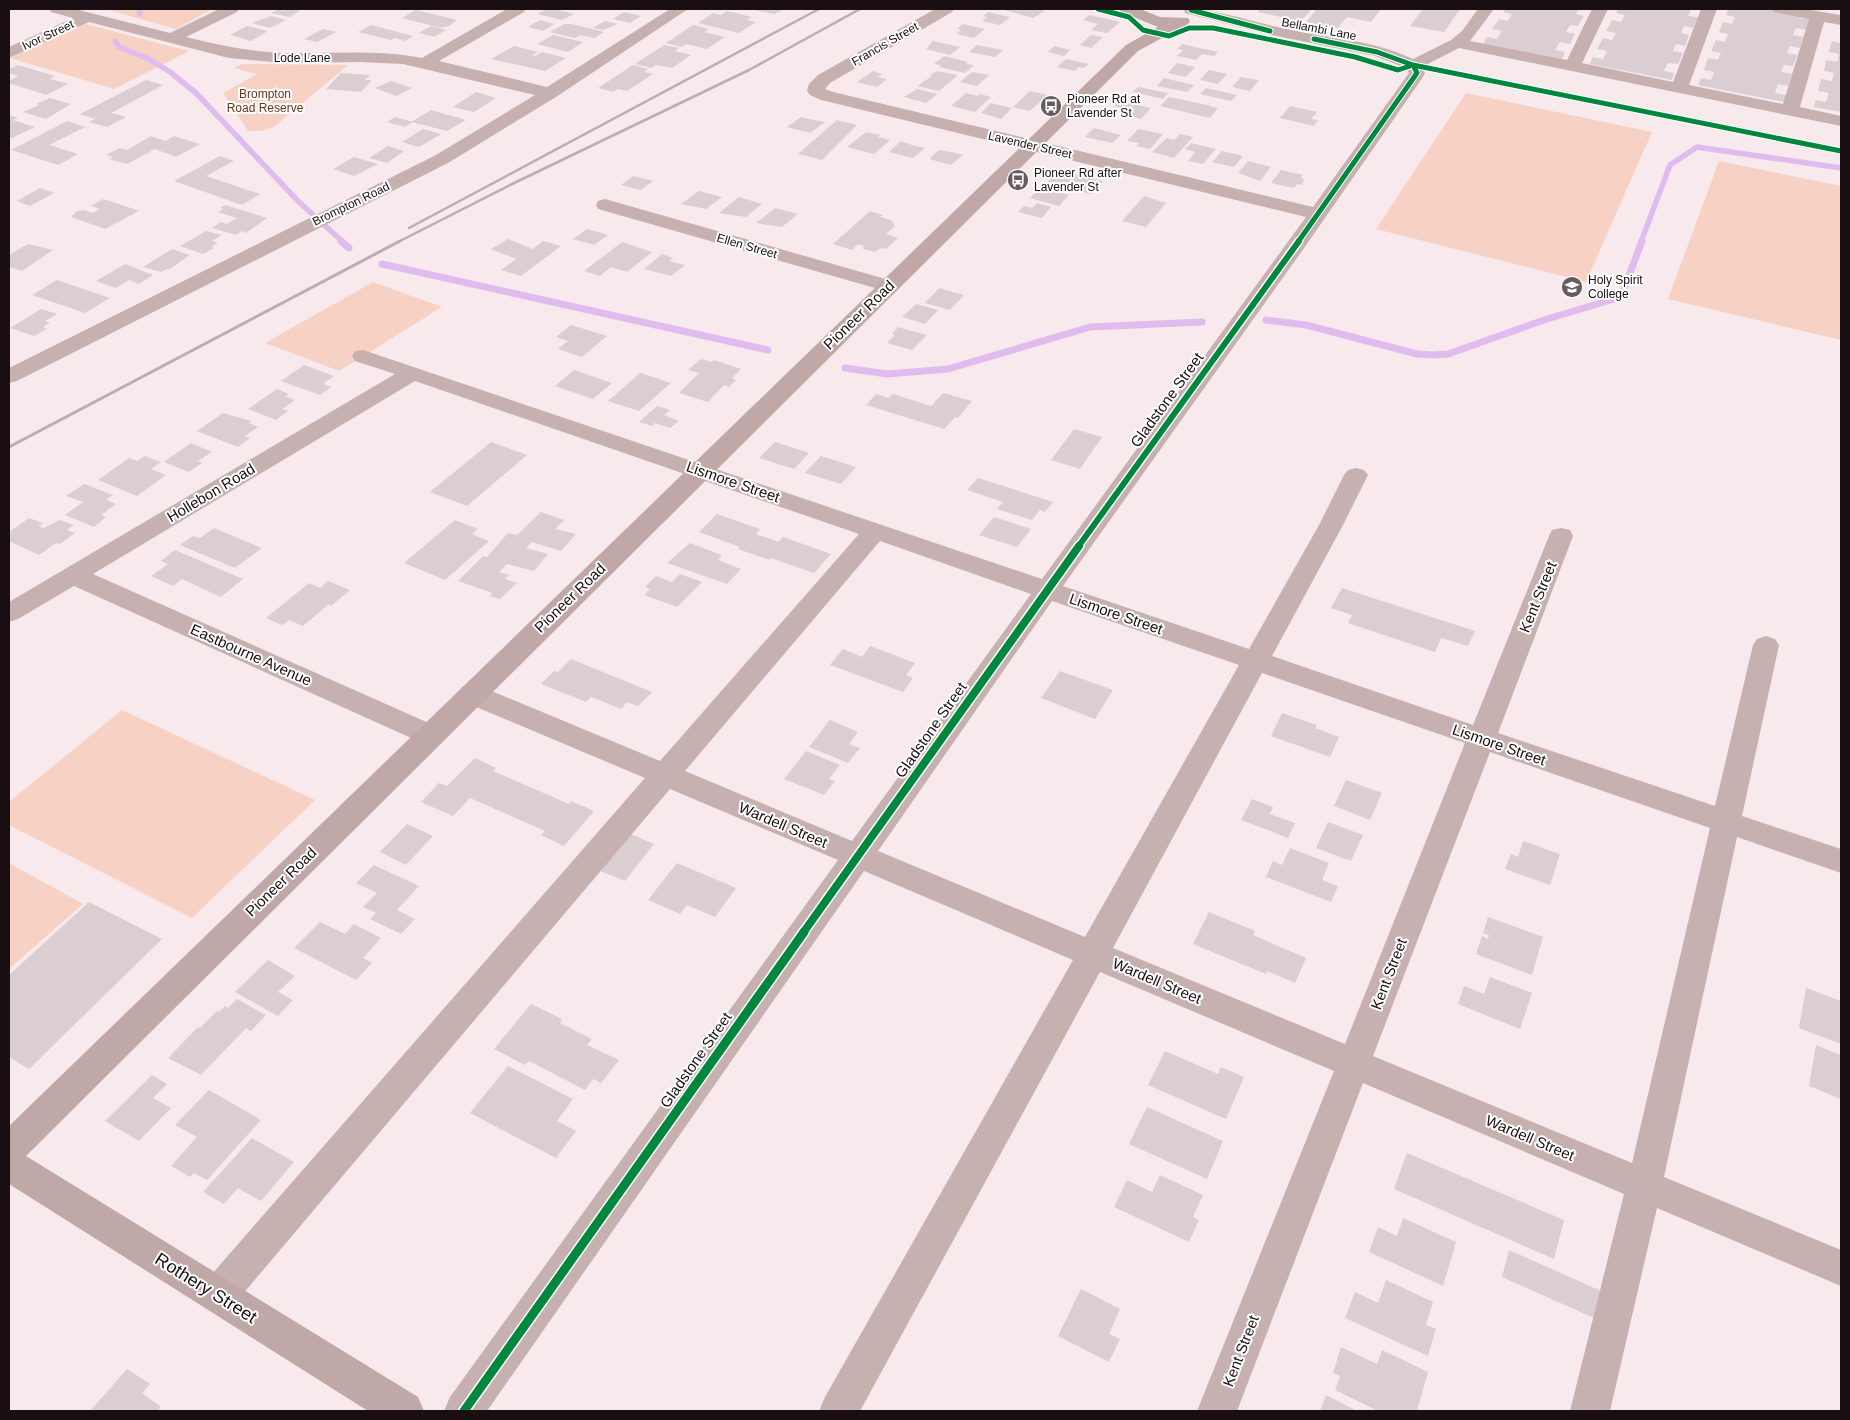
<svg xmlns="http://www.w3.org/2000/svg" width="1850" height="1420" viewBox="0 0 1850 1420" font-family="Arial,sans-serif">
	<rect width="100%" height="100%" fill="#f8e9ed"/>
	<path fill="#f7d1c4" d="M105,9H212L176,29Z
		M85,24L189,51L114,89L10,58Z
		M242,64L348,65L274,127L261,131H248L223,93L257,74L234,68Z
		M1466,93L1652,132L1586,282L1376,229Z
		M1719,161L1841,186V340L1668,299Z
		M373,282L442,307L339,371L265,343Z
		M122,710L315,800L192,918L9,825V802Z
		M9,863L83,904L9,969Z"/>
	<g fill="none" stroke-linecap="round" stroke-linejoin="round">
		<path stroke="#e0bcee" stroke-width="5.5" d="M139,9L140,14
			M115,41L119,47L149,59L170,72L196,93L298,201L343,242
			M1641,242L1670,165L1697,147L1841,168"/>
		<path stroke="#e0bcee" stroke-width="7" d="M341,241L349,248
			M382,264L768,350
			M1266,320L1306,325L1417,354L1433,355L1448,354L1547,319L1621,297L1642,241
			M845,368L887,374L948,369L1090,327L1202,322"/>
	</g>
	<path fill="#daced3" d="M289,9L300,11L289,17L271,13L278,10L284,11Z
		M547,9H554L574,14L562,20L537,14Z
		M749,9H785L774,14Z
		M1001,9H1038L1045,11L1033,18Z
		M1260,9H1312L1301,21L1257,12Z
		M1317,9H1381L1371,22L1347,17L1338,28L1306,22Z
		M1423,9H1460L1444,32L1410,26Z
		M1505,9H1579L1576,14L1584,16L1578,26L1570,25L1566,32L1575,34L1570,44L1560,42L1555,50L1565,52L1562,59L1483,44L1487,37L1497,39L1502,31L1492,29L1499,19L1508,21L1512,14L1503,12Z
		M1618,9H1691L1688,16L1698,17L1693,28L1684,26L1681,33L1689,35L1685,46L1676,44L1673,51L1683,53L1678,64L1668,63L1664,71L1674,73L1672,80L1590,64L1593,57L1603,59L1607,51L1597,49L1603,38L1612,40L1616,33L1606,31L1612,20L1621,22L1625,15L1616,13Z
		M1728,9H1772L1800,14L1799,18L1809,19L1806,30L1796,28L1793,35L1803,37L1800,48L1790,46L1787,53L1797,55L1793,66L1784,65L1781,72L1792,74L1788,86L1778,84L1775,93L1786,95L1784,102L1698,85L1701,78L1711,80L1714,72L1704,70L1708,58L1718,60L1721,53L1711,51L1716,40L1725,42L1728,34L1719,32L1723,22L1732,24L1735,17L1726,15Z
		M416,10L457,20L449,26L441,28L402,18Z
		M727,11L752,17L747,20L756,22L739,33L698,23L713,13L721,15Z
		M624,12L641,16L630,23L613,19Z
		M988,12L1010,17L1000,25L982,21L987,17L983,16Z
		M1090,15L1120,22L1107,33L1091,30L1098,24L1083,20Z
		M271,16L286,20L270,28L252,23Z
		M540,20L555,24L543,31L528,27Z
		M605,21L618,24L603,30L593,28Z
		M564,24H572L604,32L594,38L581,35L575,38L550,32Z
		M963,24L985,29L974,38L957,34L961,30L957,29Z
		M371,25L413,36L405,41L395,38L391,40L358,32Z
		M693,25L709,29L704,32L725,37L707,49L686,44L682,47L666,43Z
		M247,26L268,31L251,41L230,35Z
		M431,26L446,30L434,37L419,33Z
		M323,29L336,32L317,42L304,39Z
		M553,35L583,42L568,52L537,44Z
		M1091,35L1103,37L1091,48L1080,45Z
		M933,41L960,47L950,55L926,49Z
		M1832,41L1841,43V112L1814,107L1816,100L1826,102L1829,93L1818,91L1821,79L1832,81L1834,73L1824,71L1826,60L1837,62L1839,54L1829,52Z
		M1182,44L1218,52L1214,56L1202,54L1196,60L1177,56L1183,50L1177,49Z
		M664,45L679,48L675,51L691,55L672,68L656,65L651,68L635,64Z
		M977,45L1003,50L995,57L969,52Z
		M514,46L538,52L532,55L535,56L542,52L566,58L545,71L491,59Z
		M1054,46L1070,50L1064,56L1048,52Z
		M944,56L968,62L966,64L974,65L965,73L939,67L941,65L934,64Z
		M1066,59L1089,64L1084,68L1079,67L1075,71L1057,67Z
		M1177,63L1195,67L1186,77L1168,73Z
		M18,65L55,76L50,79L68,84L46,95L9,83V81L18,76L9,73V69Z
		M633,65L648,69L644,72L653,74L627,91L618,89L613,92L598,88Z
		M1209,70L1227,74L1218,84L1200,80Z
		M873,71L882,74L878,77L887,79L877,87L857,82Z
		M936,71L958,75L939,91L917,86L932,76H930Z
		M972,72L989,75L977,86L960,82Z
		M341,73L370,75L365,80H372L361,92L326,89Z
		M1241,77L1259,80L1250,91L1232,87Z
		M1164,78L1194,85L1187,92L1157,86Z
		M146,80L163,85L111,113L126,117L107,127L89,122L95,119L80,114Z
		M391,81L412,88L396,96L375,88Z
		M1138,87L1168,93L1163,99L1133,92Z
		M1206,88L1237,95L1231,101L1200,94Z
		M917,89L937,94L926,103L904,97Z
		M1030,91L1047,95L1030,111L1013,107Z
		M476,92L496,98L474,112L453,107Z
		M966,93L978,96L980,94L991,97L975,112L951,106Z
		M1169,97L1207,105L1218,108L1210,118L1160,106Z
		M50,98L71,104L46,119L23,112L39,105L36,104Z
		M1119,101L1151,108L1141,119L1126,115L1132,110L1114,106Z
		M991,103L1012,108L1001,119L981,113Z
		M1290,106L1317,112L1311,119L1318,120L1314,126L1280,118Z
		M431,110L466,120L447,131L411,122Z
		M9,115L18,118L13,120L35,127L12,138L9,137Z
		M395,117L413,122L405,127L387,122Z
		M801,117L813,120L825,122L810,133L787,127Z
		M837,120L857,125L822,160L798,154Z
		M67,121L85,127L49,145L78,154L58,165L11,150Z
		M1094,128L1121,135L1112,143L1085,137Z
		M423,129L441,134L419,147L402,142Z
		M1138,129L1163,134L1150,149L1136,146L1139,143L1127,141Z
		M866,132L880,135L878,137L890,140L874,154L847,147Z
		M1180,134L1193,137L1174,158L1152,152L1167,138L1174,140Z
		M151,136L166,141L174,136L200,144L176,157L155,149L127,164L109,159L113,157L106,155L120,148L127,150Z
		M901,141L912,145L925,148L913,158L889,152Z
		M1191,143L1216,149L1203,164L1188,161L1195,152L1185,149Z
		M388,146L404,151L387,163L369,158Z
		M939,150L951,152L963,155L951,165L929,159Z
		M1222,151L1243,156L1234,167L1212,162Z
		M220,156L234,161L206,176L260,194L242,205L174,181Z
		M354,157L378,164L354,176L333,169Z
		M1248,161L1271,167L1260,181L1238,173Z
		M1051,169L1103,181L1091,194L1078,191L1079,190L1046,183L1051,179L1043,177Z
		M1281,170L1303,175L1301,178L1305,179L1301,185L1297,184L1294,188L1271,183Z
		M633,176L653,181L641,190L621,185Z
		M1041,187L1069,195L1059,206L1030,198Z
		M40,188L54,193L30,206L17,201Z
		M699,191L722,197L706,209L681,204Z
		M1144,196L1166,203L1146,227L1122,221Z
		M739,197L762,204L746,217L719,213Z
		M103,199L122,205L139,211L105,229L71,217L77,211L84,210L93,213L100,209L91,206Z
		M1037,203L1051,207L1042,218L1018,212L1024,206L1032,208Z
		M225,205L267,218L246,233L242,231L236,235L212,228L221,222L227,224L237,218L218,212L224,209L220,208Z
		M775,208L798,214L782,227L756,223Z
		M870,211L883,215L880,217L891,220L895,226L886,234L898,238L886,249L881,248L874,252L863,249L864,246L858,244L852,250L833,244Z
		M587,229L608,235L594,245L573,239Z
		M206,231L222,235L212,241L218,243L212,247L214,248L203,254L180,246Z
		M508,239L533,249L543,241L561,246L521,276L501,270L516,259L491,249Z
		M622,242L652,252L627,272L611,267L600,276L584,271Z
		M28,244L53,250L22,271L9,267V255Z
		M172,249L190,255L170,269H167L161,272L143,267Z
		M662,254L673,258L669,261L685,265L671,276L644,269Z
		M125,264L153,275L139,284L129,280L116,288L96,281Z
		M57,280L110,298L85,313L32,295Z
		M939,288L964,295L950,310L925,303Z
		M916,304L938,310L925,324L902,317Z
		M41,309L57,314L45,321L50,323L43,327L47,329L34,336L10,328Z
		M571,325L607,336L582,357L558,349L568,341L556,337Z
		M898,327L927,335L912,350L887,343L895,335L892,334Z
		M701,359L712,362L714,360L741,369L732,378L736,380L729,387L724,385L708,402L679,393L699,373L688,370Z
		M304,365L334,376L323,384L331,387L320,395L281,381Z
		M574,370L612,383L593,399L555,386Z
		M640,373L671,383L639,411L608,401Z
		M277,389L289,394L285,396L295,400L282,409L288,411L276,420L248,409Z
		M943,393L972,401L958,418L955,417L944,429L866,405L876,394L889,398L893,394L931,406Z
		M657,406L670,410L664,415L679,421L670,428L655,423L652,426L639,422Z
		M223,413L251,421L249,423L258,427L245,436L250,438L238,447L197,431Z
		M1074,429L1102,437L1080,469L1051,460Z
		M491,442L527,455L467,506L430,492Z
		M775,442L809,453L794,469L759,458Z
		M191,443L212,452L198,461L202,463L189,472L164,462Z
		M145,456L161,462L151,469L166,475L137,496L98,480L129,458L137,461Z
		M821,456L856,467L841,484L805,473Z
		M978,478L1053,502L1045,512L1040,510L1032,520L997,509L1003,502L967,490Z
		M84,484L113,495L106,500L116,504L101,515L106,517L94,527L65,515L83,502L66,496Z
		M541,512L564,520L555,529L576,534L561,551L532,542L526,548L548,554L534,571L507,564L499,572L509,575L505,579L517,583L500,599L489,596L492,593L458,581L483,556L487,557L508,533L517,535Z
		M717,514L760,529L756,534L779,542L783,537L831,554L814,573L771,558L769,560L738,549L740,547L699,532Z
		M994,517L1031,529L1017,547L979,535Z
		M29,518L43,523L39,527L44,528L60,520L74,525L67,530L75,533L60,544L56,543L39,555L9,541V534L11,533L9,532Z
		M455,520L478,529L472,534L489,541L445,580L404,563Z
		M214,528L262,548L235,568L180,545L193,536L200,538Z
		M690,543L722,555L718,560L741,569L727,584L667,563Z
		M175,550L243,579L221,597L182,579L173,586L151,576L168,564L161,561Z
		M680,574L702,582L677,607L644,595L650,589L645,587L656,576L672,582Z
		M328,581L350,590L331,606L329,604L303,626L289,620L282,625L266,618L309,583L320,588Z
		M1342,588L1475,631L1468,646L1441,638L1435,652L1348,623L1352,615L1331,608Z
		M870,646L915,663L906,675L913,678L903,692L830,665L843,649L862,657Z
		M571,659L652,692L638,706L627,702L621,709L591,697L586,702L541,684L554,671L558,672Z
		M1060,671L1113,690L1095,719L1041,698Z
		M1282,713L1317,725L1315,728L1339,737L1330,757L1271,736Z
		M830,720L858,732L849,744L860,748L848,763L809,747Z
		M806,751L840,765L829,779L835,781L824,795L784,779Z
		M475,758L496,768L493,771L569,804L571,801L594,811L564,846L541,835L545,831L470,798L453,816L421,802L439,783L447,786Z
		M1346,780L1382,793L1370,820L1334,806Z
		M1252,799L1273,807L1270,814L1295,823L1288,838L1241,820Z
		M1328,822L1363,835L1351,861L1316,848Z
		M407,824L433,836L406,865L380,852Z
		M624,831L654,844L625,881L593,868Z
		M1523,841L1560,854L1550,885L1505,869L1511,854L1518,857Z
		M1290,848L1329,863L1322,880L1338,886L1331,902L1266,877L1273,861L1282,865Z
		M677,863L736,888L715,917L687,905L680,914L648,900Z
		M374,865L419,886L397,910L415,919L401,934L370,919L376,913L363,907L377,893L356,883Z
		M89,902L162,939L29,1069L9,1057V975Z
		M1209,912L1255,931L1253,935L1306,958L1295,983L1267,971L1266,974L1193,944Z
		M1488,917L1543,937L1532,975L1476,954L1482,936L1488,939L1489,935L1483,933Z
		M320,922L345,934L354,924L381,938L363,958L372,963L356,980L294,948Z
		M268,960L295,976L278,992L293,1000L278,1016L235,992Z
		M1490,977L1532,993L1520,1029L1458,1004L1464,986L1484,994Z
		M1806,988L1841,1001V1044L1799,1028Z
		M237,999L266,1015L251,1031L246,1028L201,1075L168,1058L198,1027L200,1028L217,1011L219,1012L225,1006L228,1008Z
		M531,1004L562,1019L560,1023L592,1039L587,1045L619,1060L601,1083L593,1079L585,1090L529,1061L525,1065L494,1049Z
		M1816,1045L1841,1055V1099L1809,1086Z
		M1165,1051L1218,1074L1221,1067L1244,1077L1226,1119L1148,1085Z
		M508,1066L573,1099L557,1121L576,1131L556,1158L470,1113Z
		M152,1075L167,1084L153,1098L171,1108L139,1141L105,1121Z
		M209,1090L261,1120L207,1180L194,1173L190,1177L171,1166L197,1137L175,1125Z
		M1147,1107L1223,1141L1207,1179L1129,1144Z
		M252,1138L294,1162L261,1201L238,1188L224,1204L203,1192Z
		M1407,1153L1564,1220L1554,1259L1394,1189Z
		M1160,1175L1203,1195L1193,1217L1199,1220L1189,1242L1114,1207L1127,1180L1152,1192Z
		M1403,1218L1456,1242L1443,1286L1369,1252L1378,1227L1397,1236Z
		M1509,1250L1601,1291L1594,1318L1502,1277Z
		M1386,1280L1433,1302L1426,1325L1436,1329L1428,1356L1345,1318L1355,1292L1378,1303Z
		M1081,1289L1120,1309L1109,1334L1120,1339L1109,1362L1058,1336Z
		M1341,1347L1377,1364L1382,1350L1428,1372L1417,1411H1378L1335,1390L1340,1376L1333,1373Z
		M127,1369L150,1384L142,1393L161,1407L157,1411H90Z
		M1326,1395L1357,1411H1320Z"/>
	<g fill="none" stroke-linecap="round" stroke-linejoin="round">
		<path fill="#c6b1b0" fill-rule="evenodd" d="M49,9H75L170,33L219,9H239L237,12L186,37C219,45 251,52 285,53C331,54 377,49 422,58L507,9H526L524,12L439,61L547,87L670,9H688L556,97L448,163L17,381L9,383V368L436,155L535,95L403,64L360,62L284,63L229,58L89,22L9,58V47L73,18L51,12Z
			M935,9H954L952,12L830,83L825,89L833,92L1313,207L1409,73L1406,68L1375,56L1272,35L1185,13L1184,9C1218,9 1252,22 1286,29C1327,38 1374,40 1413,59L1451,40L1462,31L1478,9H1494L1470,41L1567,60L1592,9H1608L1582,63L1673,82L1701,9H1717L1689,85L1783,104L1809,19L1774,12L1772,9H1805L1841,15V25L1824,22L1800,107L1841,116V126L1459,48L1422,67L1425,73L1423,77L1302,251L1063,586L1249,649L1319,525L1344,475L1348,470L1356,468L1364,470L1368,475L1343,525L1272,656L1473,725L1549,536L1552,530L1561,528L1570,530L1573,536L1498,733L1715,806L1753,645L1757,639L1766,636L1775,639L1779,645L1742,816L1841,849V873L1737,837L1664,1177L1841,1250V1286L1657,1208L1610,1411H1570L1624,1194L1363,1083L1237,1411H1197L1334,1071L1100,972L860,1411H819L825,1397L1073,960L864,871L487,1411H444L450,1397L838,860L670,789L231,1308L218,1313L205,1308L199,1295L205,1282L645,778L462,701L458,694L462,687L472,684L482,687L660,761L859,534L415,381L93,574L440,728L444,735L440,742L430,745L420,742L74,586L18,619L9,622V602L395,374L355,361L352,356L355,351L363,350L1042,579L1306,217L821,100L810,95L807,91L809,84L818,75ZM880,541L1031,594L852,841L685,771ZM1052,601L1239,665L1085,937L878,851ZM1262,673L1465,743L1345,1044L1113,948ZM1490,752L1710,828L1632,1163L1373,1056Z
			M605,199L896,282L899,286L896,290L889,292L882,290L598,209L596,205L598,201Z"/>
		<path fill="#c0a8a7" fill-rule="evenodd" d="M1119,9H1140L1160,17L1188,18L1190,21L1188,24L1138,51L26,1156L418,1397L424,1411H368L9,1184V1126L1126,45L1158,27L1121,12Z"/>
		<path stroke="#bcadae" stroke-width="2.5" d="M409,228L819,9
			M398,242L510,185L749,70L860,9"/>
		<path stroke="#bcadae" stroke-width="3" d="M9,447L400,241"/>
		<g stroke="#fff" stroke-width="7">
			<path id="cycleway-far3" d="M1098,9L1129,17L1143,30L1169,36L1189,28H1213L1355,57L1398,70L1413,65L1841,151
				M1191,10L1270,31
				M1314,39L1377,52L1413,65
				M1298,242L1417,73L1413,65"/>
		</g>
		<g stroke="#fff" stroke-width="9">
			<path id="cycleway-far2" d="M1078,547L1299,241"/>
		</g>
		<g stroke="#fff" stroke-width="11">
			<path id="cycleway-far1" d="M803,933L1079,546"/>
		</g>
		<g stroke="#fff" stroke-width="12">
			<path id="cycleway" d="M464,1411L804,932"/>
		</g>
		<use href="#cycleway-far3" stroke="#00873e" stroke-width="5"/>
		<use href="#cycleway-far2" stroke="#00873e" stroke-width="6"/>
		<use href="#cycleway-far1" stroke="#00873e" stroke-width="8"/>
		<use href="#cycleway" stroke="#00873e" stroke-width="9"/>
	</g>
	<defs>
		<g id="bus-disc" transform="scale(1.125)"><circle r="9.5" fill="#675b5e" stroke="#fff"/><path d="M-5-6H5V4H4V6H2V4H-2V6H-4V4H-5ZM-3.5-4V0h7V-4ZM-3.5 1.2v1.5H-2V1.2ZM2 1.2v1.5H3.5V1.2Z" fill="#fff"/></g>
		<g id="school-disc" transform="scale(1.125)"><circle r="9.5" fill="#675b5e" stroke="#fff"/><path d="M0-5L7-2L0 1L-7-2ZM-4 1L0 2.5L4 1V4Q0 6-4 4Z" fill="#fff"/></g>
	</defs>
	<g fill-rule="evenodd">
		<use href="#bus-disc" x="1051" y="106"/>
		<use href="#bus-disc" x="1018" y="180"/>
		<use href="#school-disc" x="1572" y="287"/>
	</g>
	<g text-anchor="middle" stroke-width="4" stroke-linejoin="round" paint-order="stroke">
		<g font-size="12" fill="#190e11" stroke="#fff">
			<text transform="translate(1319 29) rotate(11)" y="4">Bellambi Lane</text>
			<text transform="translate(48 35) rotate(-25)" y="4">Ivor Street</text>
			<text transform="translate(885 44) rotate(-30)" y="4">Francis Street</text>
			<text x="302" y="62">Lode Lane</text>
			<text transform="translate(1030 145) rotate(13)" y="4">Lavender Street</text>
			<text transform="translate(351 204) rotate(-26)" y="4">Brompton Road</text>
			<text transform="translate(747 246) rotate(16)" y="4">Ellen Street</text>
		</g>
		<g font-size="12" fill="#673519" stroke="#fff">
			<text x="265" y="98">Brompton<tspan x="265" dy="14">Road Reserve</tspan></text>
		</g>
		<g font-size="12" fill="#190e11" stroke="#fff" text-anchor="start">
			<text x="1067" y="103">Pioneer Rd at<tspan x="1067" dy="14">Lavender St</tspan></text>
			<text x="1034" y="177">Pioneer Rd after<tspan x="1034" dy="14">Lavender St</tspan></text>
			<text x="1588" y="284">Holy Spirit<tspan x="1588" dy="14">College</tspan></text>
		</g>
		<g font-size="15" fill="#190e11" stroke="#fff">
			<text transform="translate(859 315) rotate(-44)" y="5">Pioneer Road</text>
			<text transform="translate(1167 400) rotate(-54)" y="5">Gladstone Street</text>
			<text transform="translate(733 482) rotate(19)" y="5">Lismore Street</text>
			<text transform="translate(211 493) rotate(-31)" y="5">Hollebon Road</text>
			<text transform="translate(1538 597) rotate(-68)" y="5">Kent Street</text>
			<text transform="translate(570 598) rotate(-44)" y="5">Pioneer Road</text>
			<text transform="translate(1116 614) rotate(19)" y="5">Lismore Street</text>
			<text transform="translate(251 655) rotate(24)" y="5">Eastbourne Avenue</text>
			<text transform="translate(931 730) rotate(-55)" y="5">Gladstone Street</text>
			<text transform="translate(1499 745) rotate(19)" y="5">Lismore Street</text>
			<text transform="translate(783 825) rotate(23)" y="5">Wardell Street</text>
			<text transform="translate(281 882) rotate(-44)" y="5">Pioneer Road</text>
			<text transform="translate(1389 974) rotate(-69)" y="5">Kent Street</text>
			<text transform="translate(1157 981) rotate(23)" y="5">Wardell Street</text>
			<text transform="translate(696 1060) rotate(-55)" y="5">Gladstone Street</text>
			<text transform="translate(1530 1138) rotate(23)" y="5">Wardell Street</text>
			<text transform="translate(1241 1351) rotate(-69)" y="5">Kent Street</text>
		</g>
		<g font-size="18" fill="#190e11" stroke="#fff">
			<text transform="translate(206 1288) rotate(32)" y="6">Rothery Street</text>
		</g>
	</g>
	<rect width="1850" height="1420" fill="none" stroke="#190e11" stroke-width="20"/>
</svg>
